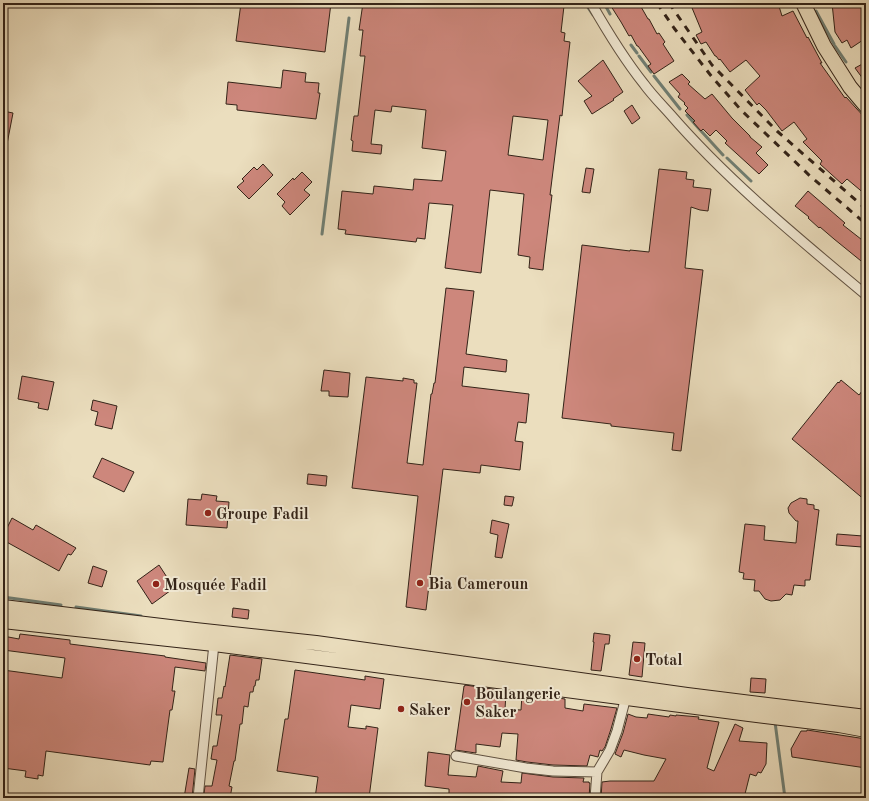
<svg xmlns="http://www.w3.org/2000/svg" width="869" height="801" viewBox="0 0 869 801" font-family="'Old Standard TT',serif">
	<rect width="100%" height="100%" fill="#ebdebe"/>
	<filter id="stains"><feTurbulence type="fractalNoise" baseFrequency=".005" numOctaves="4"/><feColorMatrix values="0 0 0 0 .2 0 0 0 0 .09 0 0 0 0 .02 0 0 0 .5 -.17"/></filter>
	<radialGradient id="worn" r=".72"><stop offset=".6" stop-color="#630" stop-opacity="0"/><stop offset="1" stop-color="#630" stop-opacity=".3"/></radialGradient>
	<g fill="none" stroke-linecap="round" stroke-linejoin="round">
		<path stroke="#707f74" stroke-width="3" d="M585,3L593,15
			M604,3L610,14
			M812,3L814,6
			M816,11L834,44
			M631,45L637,53
			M835,46L846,62
			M639,56L651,72
			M654,76L680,109
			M687,115L701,131
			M702,132L723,155
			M727,158L751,181
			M322,234L349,18
			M3,597L61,605
			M76,607L141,616
			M775,720V722L785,798"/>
	</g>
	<path fill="#cd877c" stroke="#332318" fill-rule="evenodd" d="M241,3H331L325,52L236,41Z
		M363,3H563L564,6L561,32L565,33L564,41L570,42L568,59L562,116L560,115L550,195H552L544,260L543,270L529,268L530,257L518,255L524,194L490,190L481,273L445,268L453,205L429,203L425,239L417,238L416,242L345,234L346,230L338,229L342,191L373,194L374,186L413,190L414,179L442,181L446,151L422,148L426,110L392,106L391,112L375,110L371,144L382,145L381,154L352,151L353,141L351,140L354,116H358L365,56H360L363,30H359ZM513,116L548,120L543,160L508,155Z
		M609,3H634L636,7L640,5L648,19H649L657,34L659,33L665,42L663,44L674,61L654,74L648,66L651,64L638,46H637L631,35L629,36L621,22Z
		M690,3H778L782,16L793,11L807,38L808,37L822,63H820L845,98L846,97L866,119V195L847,179L842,184L820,164L822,161L803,142L807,139L794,122L782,131L766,110L759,103L757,105L745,90L760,76L746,60L730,72L720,59L719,60L716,56H715L706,42L701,44L696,35L702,32Z
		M832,3H866V38L851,48L847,40L842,43L835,32Z
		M603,60L623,92L613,99L614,100L592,114L584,101L592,96L578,81Z
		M866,62V83L855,68Z
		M283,70L306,73L305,82L319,83L318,93H320L316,119L237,110V105L226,104L228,82L281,88Z
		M682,74L690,82L688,84L705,99L712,94L732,118L750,136V137L762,147L756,153L768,165L759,174L725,143L727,141L716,130L710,136L703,129L701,131L693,122L695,121L685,111L688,108L684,104L685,103L678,97L680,94L669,82Z
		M632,105L640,118L632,124L624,111Z
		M3,111L13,113L7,144L3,143Z
		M263,164L273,175L249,199L237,187L244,181L242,179L254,167L257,170Z
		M586,168L594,169L590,193L582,192Z
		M659,169L687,172L686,179L694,180L693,187L711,189L708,211L700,210L691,207L685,268L703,270L681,451L672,450L674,433L611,426V424L562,418L582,245L630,251V250L649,252Z
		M302,172L312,182L304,190L310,195L290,215L282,206L285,202L277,194L293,178L294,180Z
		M808,191L845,223L843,225L866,243V265L834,239L820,227L819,228L808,218L809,217L795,206Z
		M446,288L474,291L466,354L507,360L506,372L464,367L462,386L529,394L526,423L518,422L515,441L523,442L520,470L481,465L480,473L443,469L426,610L406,607L418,496L352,488L366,377L403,381V378L414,380V383H417L407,463L423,465L431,394H432L434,383H435Z
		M324,370L350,373L348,397L329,396V391H321Z
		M22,376L54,382L48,410L38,408L39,403L18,399Z
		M841,380L859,395L866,386V501L792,439L838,382L839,383Z
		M93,400L117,406L112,429L95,425L98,412L91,410Z
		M102,458L134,472L124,492L93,477Z
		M308,474L327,476L326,486L307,484Z
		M202,494L217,496L216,501L229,502L227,528L186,525L188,499L201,500Z
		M505,496L514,497L512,506L504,505Z
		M800,498L807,499V504L814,505V509L819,510L810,580H805V586L794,585L792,595L786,594L780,600L771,601L765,599L759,591H754L755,580L743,579L744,573L739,572L745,524L765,526L764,540L796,543L798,521H796L789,513L788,508L791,503Z
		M12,518L33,530L36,525L76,548L71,555L68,554L59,571L3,540V526L7,528Z
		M492,520L509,524L502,558L495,557L498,535L490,533Z
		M837,534L863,536L862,547L836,545Z
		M159,565L174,588L152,604L137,581Z
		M93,566L107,571L102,587L88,583Z
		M233,608L249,610L248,619L232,617Z
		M594,633L610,635L609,644H605L601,671L591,670L594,642H593Z
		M20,634L70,640V644L165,656V657L206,663L205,671L175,667L172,691H175L172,710H170L163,762L151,761L150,765L46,751L43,776L38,775V779L25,777L26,771L3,768V670L62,678L65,658L3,650V636L19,639Z
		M633,642L645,643L642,677L629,675Z
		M230,655L262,659L259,680H256L255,686H254L253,692H250L248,707L244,706L242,724H240L235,761H234L229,786L232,787L230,798H209L210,794H204L205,786H212L217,760L211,759L213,746H217L222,715H216L218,698H222L224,686L225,687Z
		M295,670L365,680V676L384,679L380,709L351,705L348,727L366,729V726L378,728L369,798H315L318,777L277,771L285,719H288Z
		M751,678L766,679L765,693L750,692Z
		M465,685L499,690V692L506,693L505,709L521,710L522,694L537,696V695L565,699V708L583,711L584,704L617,708L611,729L605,747L602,751L600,750L598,757L590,755L587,766L553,765L527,762L516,760L518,734L502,733L500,747L476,744V753L455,750L464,686H465Z
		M628,714L636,717L647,718L648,714L669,717L670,715L676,716V715L699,717L698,719L719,722L707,768L714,771L735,724L743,728L739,741L767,743L766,764L761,773L758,772L756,776L750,774L744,798H601L602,782L610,781H654L666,759L644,755L624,750L621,757L615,754L623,733Z
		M807,730L866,739V768L792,757L791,749L801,731H807Z
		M428,752L450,755L448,775L476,777L478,766L503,771L501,782L521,783L522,773L553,777L584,778L583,782H589V783H590L589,798H449V789L425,786Z
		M189,768L195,769L192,798H184Z"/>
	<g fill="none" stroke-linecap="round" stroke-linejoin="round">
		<g stroke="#615242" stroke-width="11">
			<path id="minor" d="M591,3C607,31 624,59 644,84C652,95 661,104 670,114C728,181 798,238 866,295
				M456,756L526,768L553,771L597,772
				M198,798L214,644
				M595,798L597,772L610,750L617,731L627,693"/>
		</g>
		<g stroke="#332318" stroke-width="16">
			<path id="primary" d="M803,3L824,46L850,87L866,106
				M3,607L195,630L316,643L687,695L866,717
				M3,621L214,644L749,714L839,725L866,730"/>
		</g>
		<use href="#minor" stroke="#f2ead5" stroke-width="9"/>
		<use href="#primary" stroke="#ebdebe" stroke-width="14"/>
		<path stroke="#332318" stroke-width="3" stroke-dasharray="7 7" stroke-linecap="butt" d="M657,3L674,28L712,77L741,110L810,176L866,224
			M669,3L712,65L777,131L866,209"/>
	</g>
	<g fill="#8f2418" stroke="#f2ead5" stroke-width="1.5">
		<circle cx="208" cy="513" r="4"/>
		<circle cx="420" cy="583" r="4"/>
		<circle cx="156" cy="584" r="4"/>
		<circle cx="637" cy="659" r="4"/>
		<circle cx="467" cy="702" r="4"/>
		<circle cx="401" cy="709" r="4"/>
	</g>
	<g text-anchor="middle" stroke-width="4" stroke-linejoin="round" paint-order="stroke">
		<g font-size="16" font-weight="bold" fill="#332318" stroke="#f2ead5" text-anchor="start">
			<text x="216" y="519">Groupe Fadil</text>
			<text x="428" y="589">Bia Cameroun</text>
			<text x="164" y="590">Mosquée Fadil</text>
			<text x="645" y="665">Total</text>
			<text x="475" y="699">Boulangerie<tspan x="475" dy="18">Saker</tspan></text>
			<text x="409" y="715">Saker</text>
		</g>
	</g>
	<rect width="869" height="801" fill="none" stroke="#ebdebe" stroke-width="16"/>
	<rect x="4" y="4" width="861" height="793" fill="none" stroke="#332318" stroke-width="2"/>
	<rect x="8" y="8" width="853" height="785" fill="none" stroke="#332318"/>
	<rect width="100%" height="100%" filter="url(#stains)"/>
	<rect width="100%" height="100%" fill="url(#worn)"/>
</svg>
